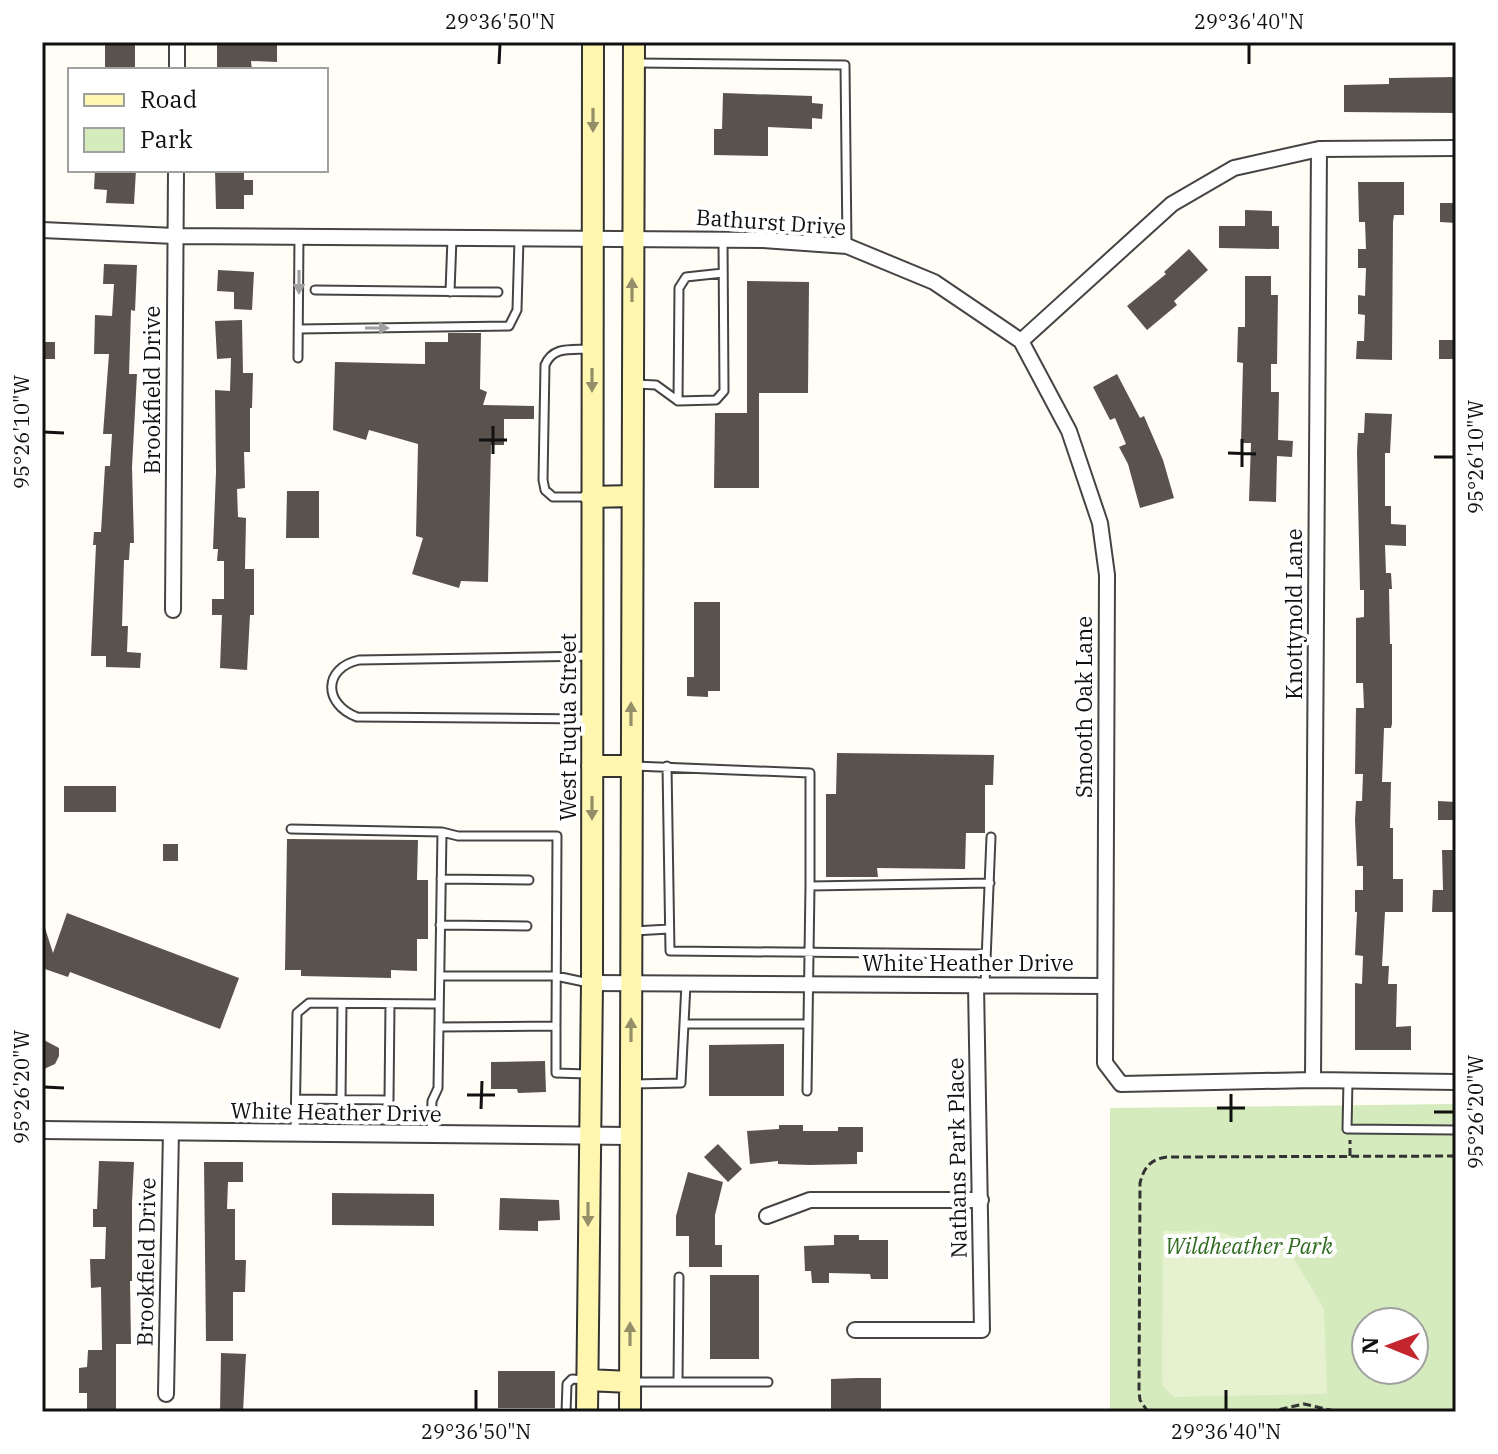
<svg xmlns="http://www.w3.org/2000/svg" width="1498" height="1454" viewBox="0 0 1498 1454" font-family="'IBM Plex Serif',serif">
	<rect width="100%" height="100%" fill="#fffdf5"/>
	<path fill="#d5ebbd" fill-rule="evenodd" d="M1456,1104V1412H1110V1108ZM1366,1322H1414V1370H1366Z"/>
	<path fill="#e6f2cf" d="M1163,1231L1218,1232L1290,1252L1324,1309L1327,1394L1174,1397L1163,1386L1162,1378Z"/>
	<path fill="#5a524d" d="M105,42H135V67H105Z
		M217,42H277V62L251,61L252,70H217Z
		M1456,77V113L1344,112V85L1389,84V78Z
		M723,93L812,96V103L823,104L822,119L812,118V129L768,127V156L714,155V129H722Z
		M95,170H136L134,204L106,203L107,190L94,189Z
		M215,170H244V180H253V195H244V209H216Z
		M1358,182H1404V215H1394L1393,222L1392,360L1356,359L1357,341H1364L1365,315L1358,314V295L1365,296L1366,268H1358V249H1366L1365,222H1359Z
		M1440,203H1456V223L1440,222Z
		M1245,210L1272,211V226H1279V249L1219,248V226H1245Z
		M1189,249L1208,270L1174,301L1177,305L1147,330L1127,306L1166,274L1164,272Z
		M104,264L137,265L135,311L131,310L129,374H137L132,467L134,543H130L129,560H124L122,626H128L127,652L141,653L140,668L106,667V656H91L96,545H93L94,532H101L105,466H110L112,434H103L109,354H94L95,315L112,316L114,284H103Z
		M218,270L254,272L252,310L234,309V292L217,291Z
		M1245,276H1271V295H1278L1277,364H1271V392H1279L1278,440L1293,441L1292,457L1277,456L1276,502L1249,501L1251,443H1241L1243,363L1237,362L1238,327H1245Z
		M747,281L809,282L808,393H759V488H714L715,413H747Z
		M242,320L243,373H253L252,408H250V452H244L245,488L237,489L238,517L246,518L245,569H254V615H250L247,670L220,668L222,615H212V599H224V561H217L218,549H213L216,472L215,390L230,391L231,358L217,359L215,321Z
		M448,333H481L480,389L487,392L483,405L534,406V419H504V445H491L488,582L461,581L459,588L412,574L423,538L416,536L418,444L369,430L366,440L333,430L335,362L425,364V342H448Z
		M1439,340H1456V359H1439Z
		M42,342H55V359H42Z
		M1117,374L1140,418L1144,416L1163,460L1174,498L1140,508L1128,464L1119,447L1126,444L1115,418L1110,420L1093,387Z
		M1365,413L1392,414L1390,453H1385V506H1391V524L1406,525V546L1385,545L1386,573H1391L1392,589H1389L1390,644H1392V724L1391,728H1384L1382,782H1391L1390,828H1393V879H1403V912H1385L1382,966H1389L1388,984H1397L1396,1027L1411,1026V1050H1355V983L1362,984L1363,956L1355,955L1357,912H1355V890H1363V866H1357L1355,820L1356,801H1362L1363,774H1355L1356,708H1364L1363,683H1356V618L1364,617V590H1360L1357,452L1358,433H1364Z
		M287,491H319V538H286Z
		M694,602H720V691H708V697L687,696V677H694Z
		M837,753L994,755L993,785H985V833H966L965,869L877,868L878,877H826V794H836Z
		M64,786H116V812H64Z
		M1438,801L1456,802V820H1438Z
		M287,839L418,840L417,880H428V939H417V971L391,970V978L301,976V970H285Z
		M163,844H178V861H163Z
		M1442,850H1456V912H1432L1433,890H1443Z
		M67,913L239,978L220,1029L70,972L68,977L42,968V929L45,928L53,953Z
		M42,1039L59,1048V1056L55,1064L42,1070Z
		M784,1044V1096H709V1045Z
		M545,1061L546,1092L518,1093L517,1089H491V1062Z
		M779,1125H803V1131H838V1127H863V1152H857V1164L809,1165L778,1164V1161L750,1164L747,1131L779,1129Z
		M718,1144L742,1169L728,1182L704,1157Z
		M99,1161L134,1162L132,1202V1281H130L131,1344H116V1412H87V1393H79V1368L87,1367L88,1350H102L101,1287L91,1288L90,1259H105L106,1227H93V1209H97Z
		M204,1162H243V1182H228L227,1209H235V1260H246L245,1292H233V1341H206Z
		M688,1172L723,1182L715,1215V1245H722V1267H689V1236H676V1216Z
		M332,1193L434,1194V1226L332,1225Z
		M500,1198L559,1200L560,1220L538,1221V1231L499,1230Z
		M834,1235H859V1240H888V1279H871L870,1274L829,1273V1283H812L811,1271H805L804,1246L834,1245Z
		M710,1275H759V1359H710Z
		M221,1353L246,1354L243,1412H220Z
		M498,1371H555V1408H498Z
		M857,1378H881V1412H831V1379Z"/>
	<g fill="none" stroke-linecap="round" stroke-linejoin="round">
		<g stroke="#444" stroke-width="11">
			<path id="service" d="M636,63L845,65L847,246
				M315,290L498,292
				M450,292L452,238
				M299,329L509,326L517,310L519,239
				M589,349C571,350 553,346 545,365L543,480L545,490L553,497H589
				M298,358L299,236
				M636,384L656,385L678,401L716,400L724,391L723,240
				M678,401L679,288L686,277L723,273
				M590,719L357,717C323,704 323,668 359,660L591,656
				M634,766L810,773V886L990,883
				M667,766L670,951L986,954
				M291,829L442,832L458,836H557L556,1026L439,1027
				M441,879L529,880
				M440,925L527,926
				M634,931L669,929
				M440,976H556L589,983
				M985,985L991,837
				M685,1024H807
				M556,1026V1073L587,1074
				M1348,1081L1347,1129L1456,1130
				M633,1084L681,1083L686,984
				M807,1091L810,886
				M296,1099L389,1100L390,1004
				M341,1099L342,1004
				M295,1132L297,1013L309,1003L439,1004
				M431,1132L432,1101L438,1088L442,832
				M632,1382H678L679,1277
				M678,1382H768
				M566,1412L567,1384L572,1379L586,1380"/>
		</g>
		<g stroke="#444" stroke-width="18">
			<path id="minor" d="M177,70V42
				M42,230L175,236L763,240L847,246L934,282L1021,341L1069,431L1100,523L1107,575L1105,1063L1121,1084L1313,1080L1456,1082
				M1021,341L1172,204L1234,168L1319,149L1456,148
				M173,610L176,170
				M592,983L1104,986
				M1313,1080L1319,149
				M767,1216L810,1200H981
				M855,1330H982L976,985
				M166,1394L171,1131"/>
		</g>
		<g stroke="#444" stroke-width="20">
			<path id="tertiary" d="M42,1130L630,1136"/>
		</g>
		<g stroke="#333" stroke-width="24">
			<path id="secondary" d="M591,497L631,496
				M592,766H632
				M587,1380L630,1382
				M587,1412L592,983L593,42
				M630,1412L634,42"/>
		</g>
		<path stroke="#333" stroke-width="3" stroke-dasharray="8 4" stroke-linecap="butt" d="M1350,1156V1140
			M1148,1412L1140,1400L1139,1392L1140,1183C1144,1167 1151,1159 1167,1157L1456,1156
			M1268,1412L1304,1404L1339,1412"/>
		<use href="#service" stroke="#fff" stroke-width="7"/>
		<use href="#minor" stroke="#fff" stroke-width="14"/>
		<use href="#tertiary" stroke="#fff" stroke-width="16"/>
		<use href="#secondary" stroke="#fff6b0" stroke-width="20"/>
	</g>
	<defs><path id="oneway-solid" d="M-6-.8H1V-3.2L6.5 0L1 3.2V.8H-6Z" transform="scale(2)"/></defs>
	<g fill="#948f68">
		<use href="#oneway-solid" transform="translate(593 120) rotate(90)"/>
		<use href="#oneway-solid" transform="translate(632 290) rotate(-90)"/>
		<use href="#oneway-solid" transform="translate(592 380) rotate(90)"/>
		<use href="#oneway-solid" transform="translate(631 714) rotate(-90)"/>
		<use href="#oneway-solid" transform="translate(592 808) rotate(90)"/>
		<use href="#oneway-solid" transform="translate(631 1030) rotate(-90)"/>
		<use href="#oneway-solid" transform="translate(588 1214) rotate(90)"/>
		<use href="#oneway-solid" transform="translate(630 1334) rotate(-90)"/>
	</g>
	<g fill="#a0a0a0">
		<use href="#oneway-solid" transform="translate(299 282) rotate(90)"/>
		<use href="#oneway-solid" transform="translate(377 328)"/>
	</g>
	<path fill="none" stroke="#111" stroke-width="3" d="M499,64L500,44M1249,64V44M44,432L64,433M479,440H507M1228,453L1256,454M493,454V426M1434,457H1454M1242,467V439M44,1087L64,1088M467,1095H495M1217,1108H1245M481,1109L482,1081M1434,1112H1454M1231,1122V1094M476,1410V1390M1226,1410V1390"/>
	<g text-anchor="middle" stroke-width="8" stroke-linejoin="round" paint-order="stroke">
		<g font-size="22" fill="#111" stroke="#fff">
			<text transform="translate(771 222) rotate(4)" y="8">Bathurst Drive</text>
			<text transform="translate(152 390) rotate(-90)" y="8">Brookfield Drive</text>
			<text transform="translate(1294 614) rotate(-90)" y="8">Knottynold Lane</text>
			<text transform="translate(1084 707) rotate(-90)" y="8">Smooth Oak Lane</text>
			<text transform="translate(568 727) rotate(-90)" y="8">West Fuqua Street</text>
			<text x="968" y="971">White Heather Drive</text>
			<text transform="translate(336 1112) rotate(1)" y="8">White Heather Drive</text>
			<text transform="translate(957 1158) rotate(-91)" y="8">Nathans Park Place</text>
			<text transform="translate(146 1262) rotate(-89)" y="8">Brookfield Drive</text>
		</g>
		<g font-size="22" font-style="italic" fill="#2f6b1f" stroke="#fff">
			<text x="1249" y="1254">Wildheather Park</text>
		</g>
	</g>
	<rect width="1498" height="1454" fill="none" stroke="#ffffff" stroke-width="88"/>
	<rect x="68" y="68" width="260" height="104" fill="#ffffff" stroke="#a0a0a0" stroke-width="2"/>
	<rect x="84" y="94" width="40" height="12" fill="#fff6b0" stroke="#a0a0a0" stroke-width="2"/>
	<text x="140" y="108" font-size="24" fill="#111111">Road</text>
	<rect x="84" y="128" width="40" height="24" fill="#d5ebbd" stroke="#a0a0a0" stroke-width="2"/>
	<text x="140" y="148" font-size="24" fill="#111111">Park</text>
	<g transform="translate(1390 1346) rotate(271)"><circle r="38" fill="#ffffff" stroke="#a0a0a0" stroke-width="2"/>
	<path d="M0-6L14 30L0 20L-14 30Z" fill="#c4262e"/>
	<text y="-12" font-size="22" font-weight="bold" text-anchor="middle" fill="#111111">N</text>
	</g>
	<rect x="44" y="44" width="1410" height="1366" fill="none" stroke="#111" stroke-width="3"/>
	<g font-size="20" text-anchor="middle" fill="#111">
		<text x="500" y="29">29°36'50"N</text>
		<text x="1249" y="29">29°36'40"N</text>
		<text transform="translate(22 432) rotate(-90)" y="7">95°26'10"W</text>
		<text transform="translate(1476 457) rotate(-90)" y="7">95°26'10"W</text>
		<text transform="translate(22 1087) rotate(-90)" y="7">95°26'20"W</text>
		<text transform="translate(1476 1112) rotate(-90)" y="7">95°26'20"W</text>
		<text x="476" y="1439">29°36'50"N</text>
		<text x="1226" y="1439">29°36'40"N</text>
	</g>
</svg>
